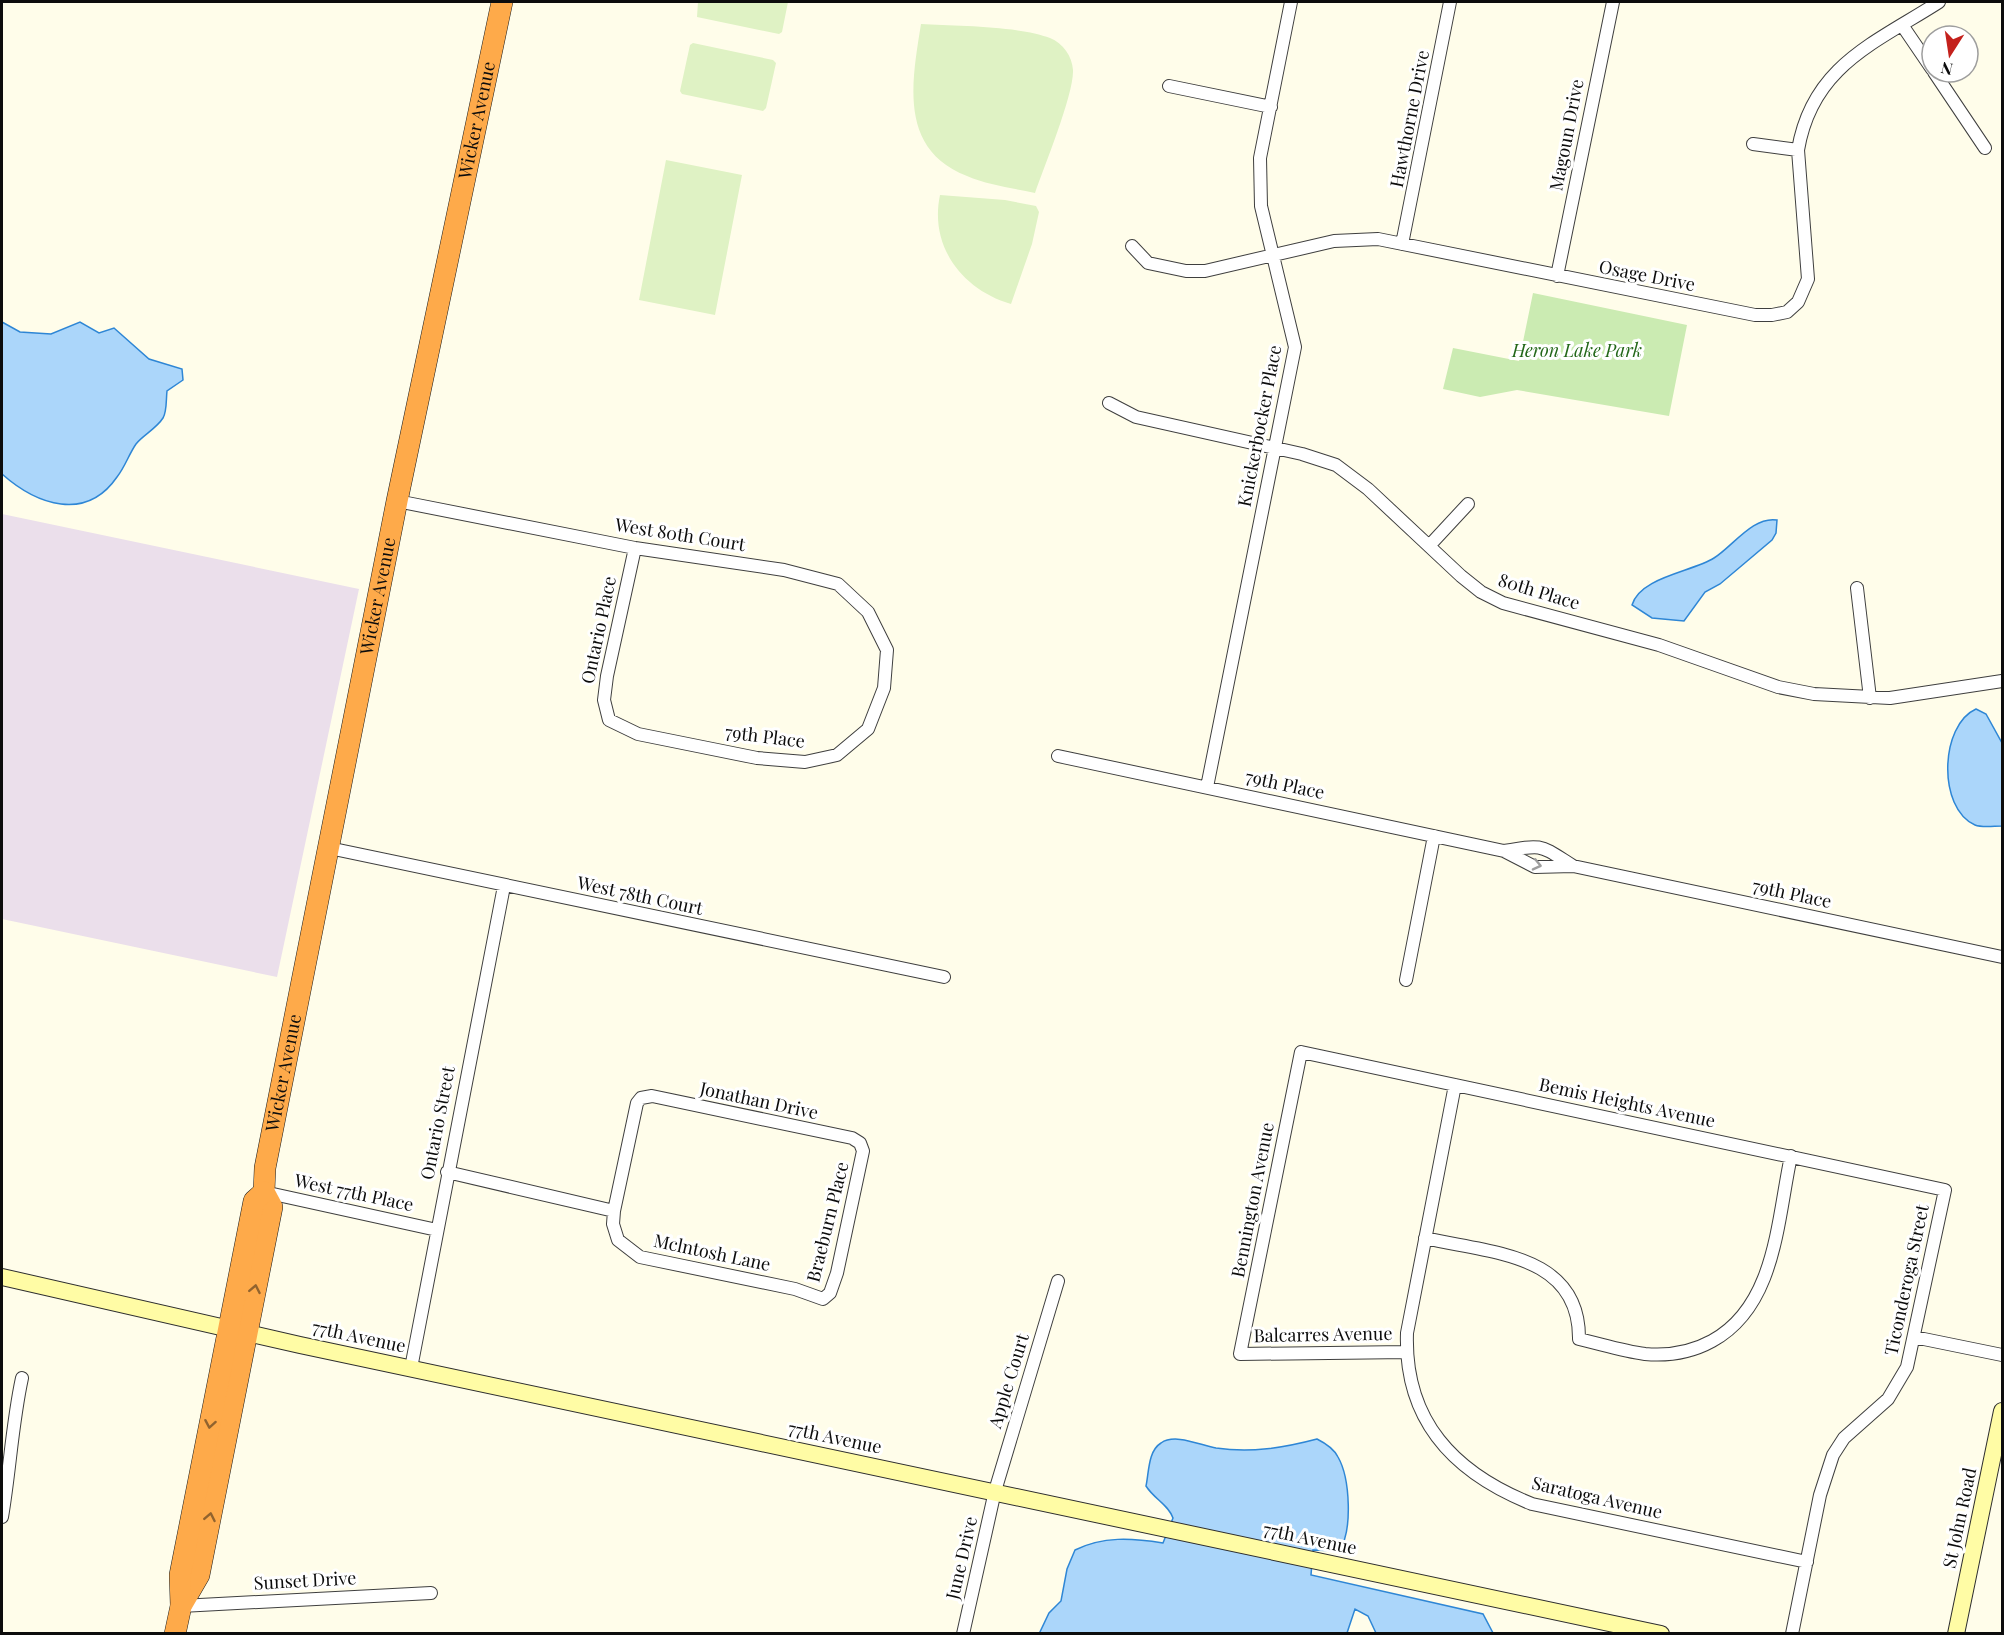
<svg xmlns="http://www.w3.org/2000/svg" width="2004" height="1635" viewBox="0 0 2004 1635" font-family="'Playfair Display',serif">
	<rect width="100%" height="100%" fill="#fffdea"/>
	<path fill="#ebdfeb" d="M2,514L359,589L277,977L2,919Z"/>
	<path fill="#cbebb2" d="M1533,293L1687,325L1669,416L1517,390L1480,397L1443,389L1453,348L1519,361Z"/>
	<path fill="#dff2c4" d="M698,2H788L782,32L779,34L697,17Z
		M921,24C956,26 1020,26 1050,38C1063,43 1072,56 1073,70C1074,94 1044,167 1035,193C1012,188 988,185 967,176C898,149 912,81 921,24Z
		M693,43L773,60L776,63L766,108L763,111L682,94L680,91L690,45Z
		M666,160L742,175L715,315L639,300Z
		M940,195L1005,200L1036,206L1039,212L1032,244L1011,304C963,290 929,247 940,195Z"/>
	<path fill="#abd6fa" stroke="#2e86d5" stroke-width="1.5" d="M2,322L20,332L51,334L80,322L99,333L114,328L149,359L182,369L183,380L167,391C166,399 167,412 163,418C156,429 143,435 136,444C129,454 125,467 117,477C86,522 37,505 2,474Z
		M1777,520L1776,533L1772,540L1720,584L1705,592L1684,621L1652,618L1632,605C1640,577 1692,572 1714,558C1733,546 1753,516 1777,520Z
		M1976,709L1986,714L2002,743V826C1994,826 1982,828 1975,825C1937,808 1940,725 1976,709Z
		M1317,1439C1325,1443 1334,1449 1338,1457C1350,1478 1353,1531 1339,1551L1313,1550L1311,1575L1483,1614L1493,1633H1376L1368,1616L1355,1609L1347,1633L1039,1634L1049,1613L1061,1601L1067,1569L1075,1550C1103,1536 1132,1538 1163,1543L1173,1518C1168,1504 1154,1499 1146,1486C1149,1472 1148,1451 1161,1443C1175,1433 1200,1445 1216,1448C1251,1453 1283,1448 1317,1439Z"/>
	<g fill="none" stroke-linecap="round" stroke-linejoin="round">
		<g stroke="#3f3f3f" stroke-width="14">
			<path id="street" d="M1902,25L1932,69
				M1934,72L1985,148
				M1169,86L1271,107
				M1753,144L1798,150
				M1402,244L1450,2
				M1132,246L1148,263L1186,271H1205L1334,241L1378,239L1755,315H1772L1787,312L1798,302L1808,279L1798,150C1812,66 1875,43 1939,2
				M1557,276L1613,2
				M1109,403L1136,417L1302,454L1336,465L1368,489L1461,576L1481,592L1503,603L1659,645L1778,687L1814,694L1890,698L2002,681
				M397,501L635,548L784,570L838,584L868,612L887,650L884,688L868,729L837,755L805,762L757,758L638,734L609,720L604,700L607,676L635,548
				M1429,546L1468,504
				M1857,588L1870,698
				M1058,756L1504,851L1535,867L1573,866L2002,957
				M1207,787L1295,347L1261,206L1260,158L1291,2
				M329,848L944,977
				M1504,851C1544,844 1540,845 1573,866
				M1406,980L1434,836
				M1455,1085L1407,1333C1404,1421 1454,1473 1532,1504L1807,1562
				M447,1172L614,1211L613,1224L618,1240L640,1257L795,1289L823,1299L830,1293L837,1273L863,1151L860,1143L852,1138L652,1096L641,1098L637,1103L614,1211
				M264,1192L437,1230
				M1425,1238C1489,1253 1580,1253 1579,1339C1601,1344 1623,1351 1645,1354C1668,1356 1692,1352 1712,1341C1776,1306 1777,1221 1791,1156
				M1914,1337L2002,1355
				M1407,1352L1240,1354L1301,1052L1945,1190L1907,1367L1888,1399L1844,1438L1833,1455L1820,1495L1792,1634
				M411,1368L504,886
				M2,1517C10,1470 12,1424 22,1378
				M181,1606L431,1593
				M963,1634L995,1491L1058,1281"/>
		</g>
		<g stroke="#2e2e2e" stroke-width="18">
			<path id="secondary" d="M2,1277L300,1345L1661,1634
				M1956,1634L2002,1411"/>
		</g>
		<g stroke="#1d1d1d" stroke-width="22">
			<g id="highway">
				<path id="s1" d="M181,1606L199,1575L272,1207L264,1192L265,1168L397,501L502,2"/>
				<path d="M175,1634L181,1606L180,1575L254,1201L264,1192"/>
			</g>
		</g>
		<use href="#street" stroke="#fff" stroke-width="12"/>
		<use href="#secondary" stroke="#fffca5" stroke-width="16"/>
		<use href="#highway" stroke="#feaa4a" stroke-width="21"/>
	</g>
	<defs><path id="oneway-chevron" d="M-2-3.5L2.5 0L-2 3.5" fill="none" stroke-width="1.6" stroke-linecap="round" stroke-linejoin="round" transform="scale(1.5)"/></defs>
	<use stroke="#9e9e9e" href="#oneway-chevron" transform="translate(1537 865) rotate(13)"/>
	<g stroke="#91632e">
		<use href="#oneway-chevron" transform="translate(255 1289) rotate(-79)"/>
		<use href="#oneway-chevron" transform="translate(210 1424) rotate(100)"/>
		<use href="#oneway-chevron" transform="translate(210 1517) rotate(-79)"/>
	</g>
	<g text-anchor="middle" stroke-width="6" stroke-linejoin="round" paint-order="stroke">
		<g font-size="18" fill="#0c0c0c" stroke="#fff">
			<text transform="translate(1410 119) rotate(-79)" y="6">Hawthorne Drive</text>
			<text dy="6" stroke="none"><textPath href="#s1" startOffset="1521">Wicker Avenue</textPath></text>
			<text transform="translate(1567 135) rotate(-79)" y="6">Magoun Drive</text>
			<text transform="translate(1647 276) rotate(11)" y="6">Osage Drive</text>
			<text transform="translate(1260 426) rotate(-79)" y="6">Knickerbocker Place</text>
			<text transform="translate(680 535) rotate(9)" y="6">West 80th Court</text>
			<text transform="translate(1539 592) rotate(17)" y="6">80th Place</text>
			<text dy="6" stroke="none"><textPath href="#s1" startOffset="1035">Wicker Avenue</textPath></text>
			<text transform="translate(599 630) rotate(-78)" y="6">Ontario Place</text>
			<text transform="translate(765 737) rotate(7)" y="6">79th Place</text>
			<text transform="translate(1285 785) rotate(12)" y="6">79th Place</text>
			<text transform="translate(1792 894) rotate(12)" y="6">79th Place</text>
			<text transform="translate(640 896) rotate(12)" y="6">West 78th Court</text>
			<text dy="6" stroke="none"><textPath href="#s1" startOffset="549">Wicker Avenue</textPath></text>
			<text transform="translate(759 1101) rotate(12)" y="6">Jonathan Drive</text>
			<text transform="translate(1627 1103) rotate(12)" y="6">Bemis Heights Avenue</text>
			<text transform="translate(438 1123) rotate(-79)" y="6">Ontario Street</text>
			<text transform="translate(354 1193) rotate(12)" y="6">West 77th Place</text>
			<text transform="translate(1253 1200) rotate(-79)" y="6">Bennington Avenue</text>
			<text transform="translate(828 1222) rotate(-76)" y="6">Braeburn Place</text>
			<text transform="translate(712 1253) rotate(12)" y="6">Mclntosh Lane</text>
			<text transform="translate(1907 1280) rotate(-78)" y="6">Ticonderoga Street</text>
			<text transform="translate(1323 1335) rotate(-1)" y="6">Balcarres Avenue</text>
			<text transform="translate(359 1337) rotate(12)" y="6">77th Avenue</text>
			<text transform="translate(1009 1381) rotate(-73)" y="6">Apple Court</text>
			<text transform="translate(835 1438) rotate(12)" y="6">77th Avenue</text>
			<text transform="translate(1597 1498) rotate(13)" y="6">Saratoga Avenue</text>
			<text transform="translate(1960 1518) rotate(-78)" y="6">St John Road</text>
			<text transform="translate(1310 1539) rotate(12)" y="6">77th Avenue</text>
			<text transform="translate(962 1558) rotate(-77)" y="6">June Drive</text>
			<text transform="translate(305 1581) rotate(-3)" y="6">Sunset Drive</text>
		</g>
		<g font-size="18" font-style="italic" fill="#236719" stroke="#fff">
			<text x="1577" y="357">Heron Lake Park</text>
		</g>
	</g>
	<rect width="2004" height="1635" fill="none" stroke="#0c0c0c" stroke-width="6"/>
	<g transform="translate(1950 54) rotate(192)"><circle r="28" fill="#ffffff" stroke="#9e9e9e" stroke-width="1.5"/>
	<path d="M0-4.5L10 22L0 15L-10 22Z" fill="#c4211c"/>
	<text y="-9" font-size="16" font-weight="bold" text-anchor="middle" fill="#0c0c0c">N</text>
	</g>
</svg>
